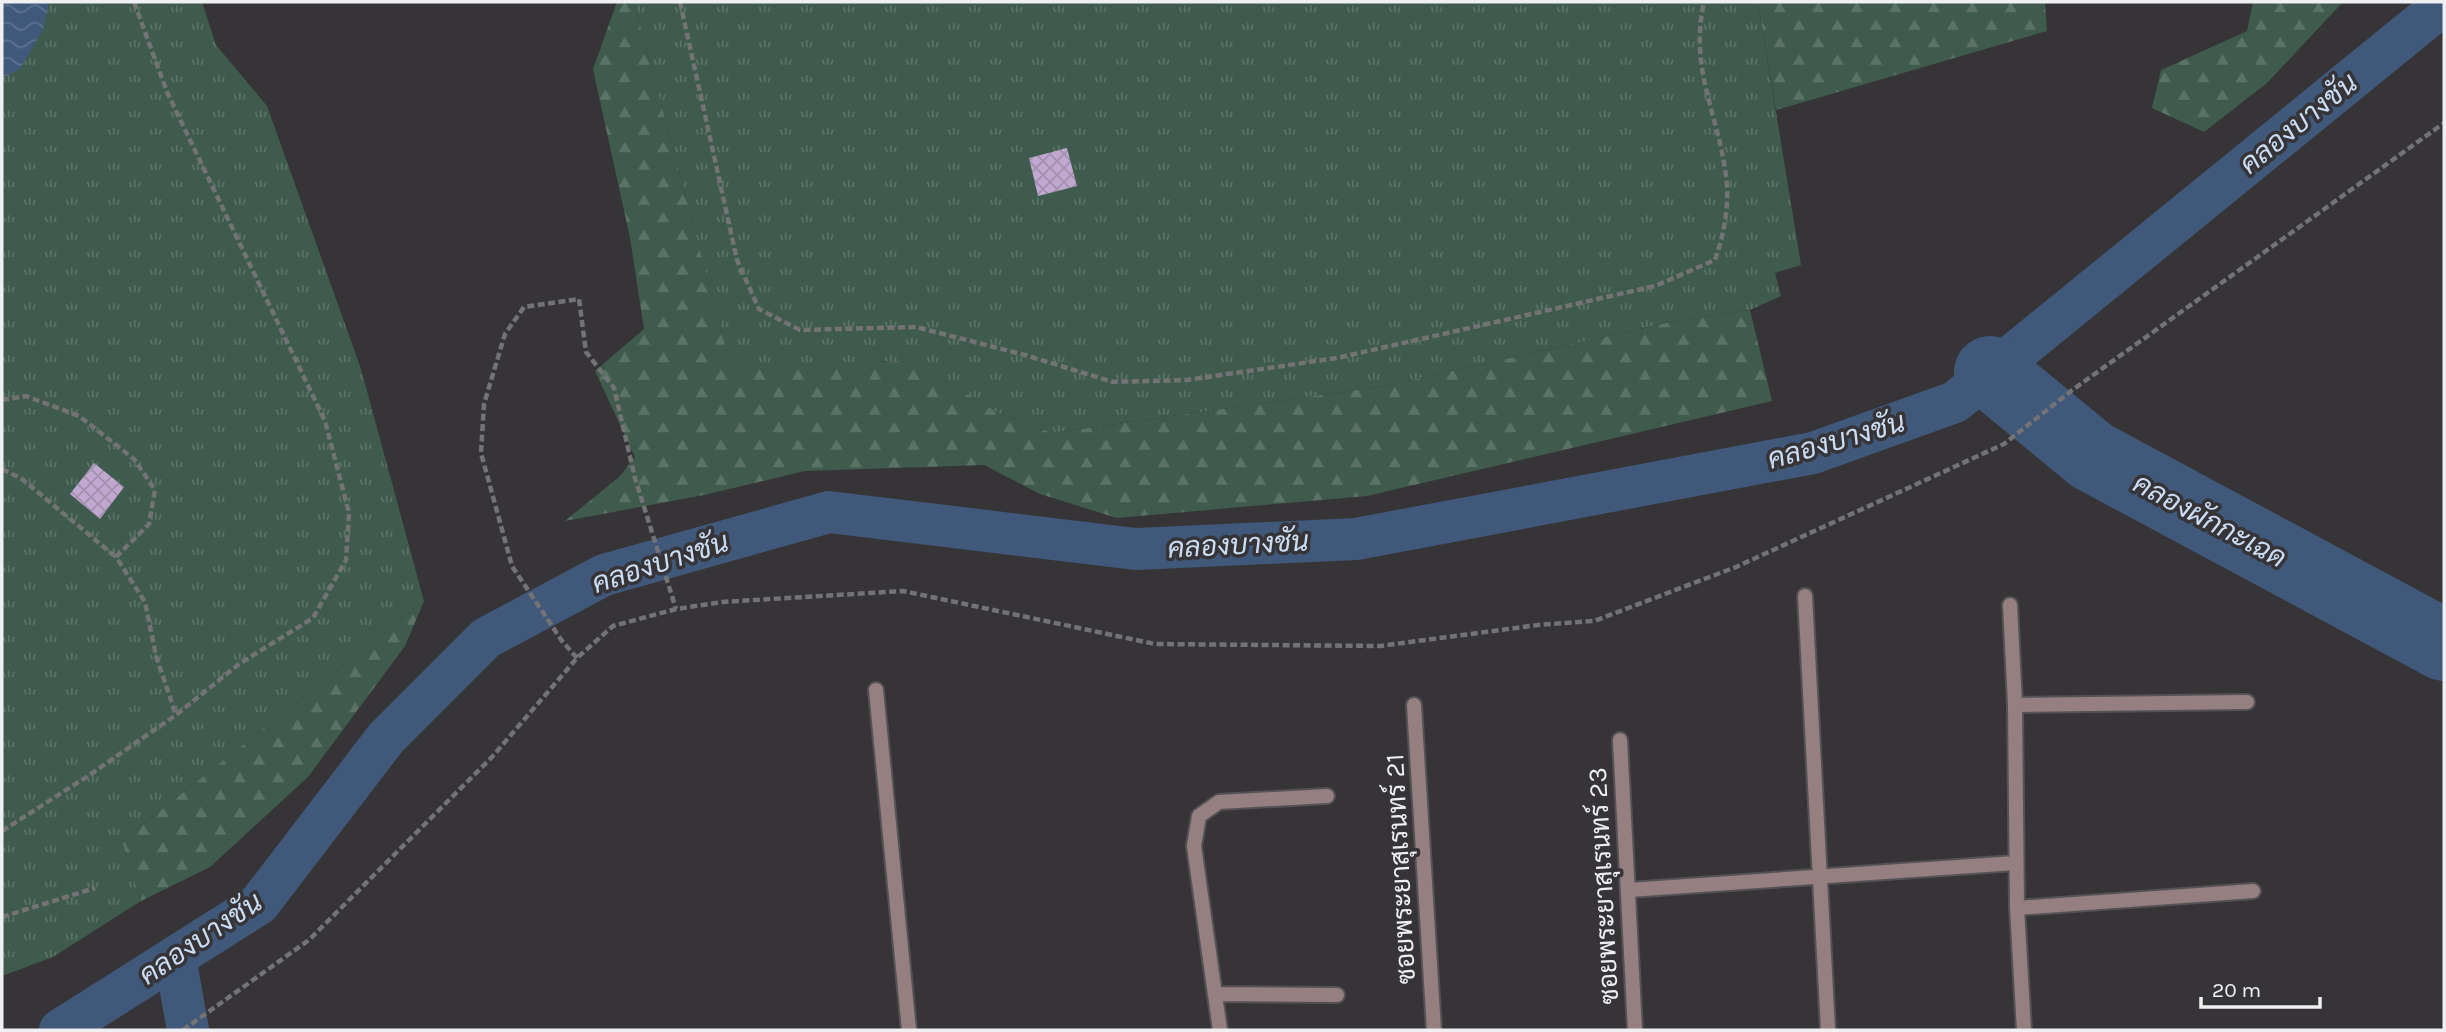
<svg xmlns="http://www.w3.org/2000/svg" width="2446" height="1032" viewBox="0 0 2446 1032" font-family="Karla,Sarabun,sans-serif">
	<defs>
		<pattern id="grass-tufts" width="24" height="20" patternUnits="userSpaceOnUse" patternTransform="scale(1.75)"><rect width="24" height="20" fill="#3f5b4d"/><path d="M3 7l-1-3M5 7V3M7 7l1-3M15 17l-1-3M17 17v-4M19 17l1-3" fill="none" stroke="#5b7367"/></pattern>
		<pattern id="forest-firs" width="22" height="20" patternUnits="userSpaceOnUse" patternTransform="scale(1.75)"><rect width="22" height="20" fill="#3f5b4d"/><path d="M5 1l3.5 6h-7zM16 11l3.5 6h-7z" fill="#5b7367"/></pattern>
		<pattern id="water-waves" width="16" height="10" patternUnits="userSpaceOnUse" patternTransform="scale(1.75)"><rect width="16" height="10" fill="#40597b"/><path d="M0 5q4-4 8 0t8 0" fill="none" stroke="#5c718e"/></pattern>
		<pattern id="building-cross-hatch" width="8" height="8" patternUnits="userSpaceOnUse" patternTransform="scale(1.75)"><rect width="8" height="8" fill="#c1a8d1"/><path d="M0 0l8 8M0 8l8-8" fill="none" stroke="#a390af"/></pattern>
	</defs>
	<rect width="100%" height="100%" fill="#363437"/>
	<path fill="url(#grass-tufts)" d="M2,2H202L216,45L267,106L361,369L424,601L122,841L141,901L53,957L2,976Z
		M634,2H1758L1801,265L1775,273L1781,296L1750,310L1671,322L1385,386L1052,433L1000,414L912,361L830,363L732,372Z"/>
	<path fill="url(#forest-firs)" d="M617,2H634L732,371L830,363L912,361L1000,414L1052,433L1385,386L1671,322L1750,310L1772,401L1367,496L1117,518L1040,494L984,465L805,471L704,495L565,521L619,477L635,457L595,371L644,329L630,238L593,69Z
		M1758,2H2045L2047,31L1776,110Z
		M2253,2H2343L2267,83L2204,132L2152,108L2161,70L2247,31Z
		M424,601L405,646L308,777L210,867L141,901L122,841Z"/>
	<path fill="url(#water-waves)" d="M2,2H49L43,30L20,69L2,78Z"/>
	<g fill="none" stroke-linecap="round" stroke-linejoin="round">
		<path stroke="#40597b" stroke-width="42" d="M175,957L188,1030
			M60,1030L259,904L386,738L486,638L604,575L829,512L1136,549L1356,539L1813,453L1955,402L2444,4"/>
		<path stroke="#40597b" stroke-width="72" d="M1990,372L2092,456L2444,645"/>
	</g>
	<path fill="url(#building-cross-hatch)" d="M1067,148L1077,186L1038,196L1029,158Z
		M94,463L124,487L100,519L70,494Z"/>
	<g fill="none" stroke-linecap="round" stroke-linejoin="round">
		<g stroke="#545255" stroke-width="18">
			<path id="street" d="M1805,596L1828,1030
				M2010,605L2015,705L2017,908L2024,1030
				M876,690L909,1030
				M1414,705L1434,1030
				M2015,705L2247,702
				M1620,740L1635,1030
				M1629,890L2015,863
				M2017,908L2253,891
				M1217,994L1337,995
				M1220,1030L1194,846L1199,816L1219,802L1327,796"/>
		</g>
		<path stroke="#737274" stroke-width="4.5" stroke-dasharray="7 3.5" stroke-linecap="butt" d="M680,2L737,260L759,309L800,330L916,327L1025,355L1113,382L1187,380L1337,358L1655,286L1715,260C1724,234 1730,204 1726,176C1718,113 1689,69 1704,2
			M2,400L26,396L79,416L134,459L155,490L149,524L116,557L145,602L156,656L176,715
			M2,469L22,479L116,557
			M577,658L562,641L512,566L481,453L484,404L505,334L524,307L579,299L586,352L614,388L635,478L676,609
			M2,831L88,776L176,715L239,664L313,618L346,560L349,513L325,421L167,92L134,2
			M2,917L95,888
			M183,1030L309,940L492,757L577,658L613,626L676,609L722,602L903,591L1155,644L1380,646L1538,625L1594,621L1736,567L2004,444L2071,391L2444,123"/>
		<use href="#street" stroke="#967f80" stroke-width="14"/>
	</g>
	<g text-anchor="middle" stroke-width="7" stroke-linejoin="round" paint-order="stroke">
		<g font-size="26" fill="#f0eff1" stroke="#363437">
			<text transform="translate(1400 869) rotate(-93)" y="9">ซอยพระยาสุเรนทร์ 21</text>
			<text transform="translate(1603 886) rotate(-93)" y="9">ซอยพระยาสุเรนทร์ 23</text>
		</g>
		<g font-size="28" font-style="italic" fill="#cbddf4" stroke="#363437">
			<text transform="translate(2298 123) rotate(-39)" y="10">คลองบางชัน</text>
			<text transform="translate(1836 440) rotate(-16)" y="10">คลองบางชัน</text>
			<text transform="translate(2210 520) rotate(28)" y="10">คลองผักกะเฉด</text>
			<text transform="translate(1238 544) rotate(-3)" y="10">คลองบางชัน</text>
			<text transform="translate(660 562) rotate(-18)" y="10">คลองบางชัน</text>
			<text transform="translate(200 938) rotate(-34)" y="10">คลองบางชัน</text>
		</g>
	</g>
	<rect width="2446" height="1032" fill="none" stroke="#f0eff1" stroke-width="7"/>
	<path d="M2201 997v10h119v-10" fill="none" stroke="#f0eff1" stroke-width="3.5"/>
	<text x="2212" y="997" font-size="21" fill="#f0eff1" stroke="#363437" stroke-width="5" paint-order="stroke">20 m</text>
</svg>
